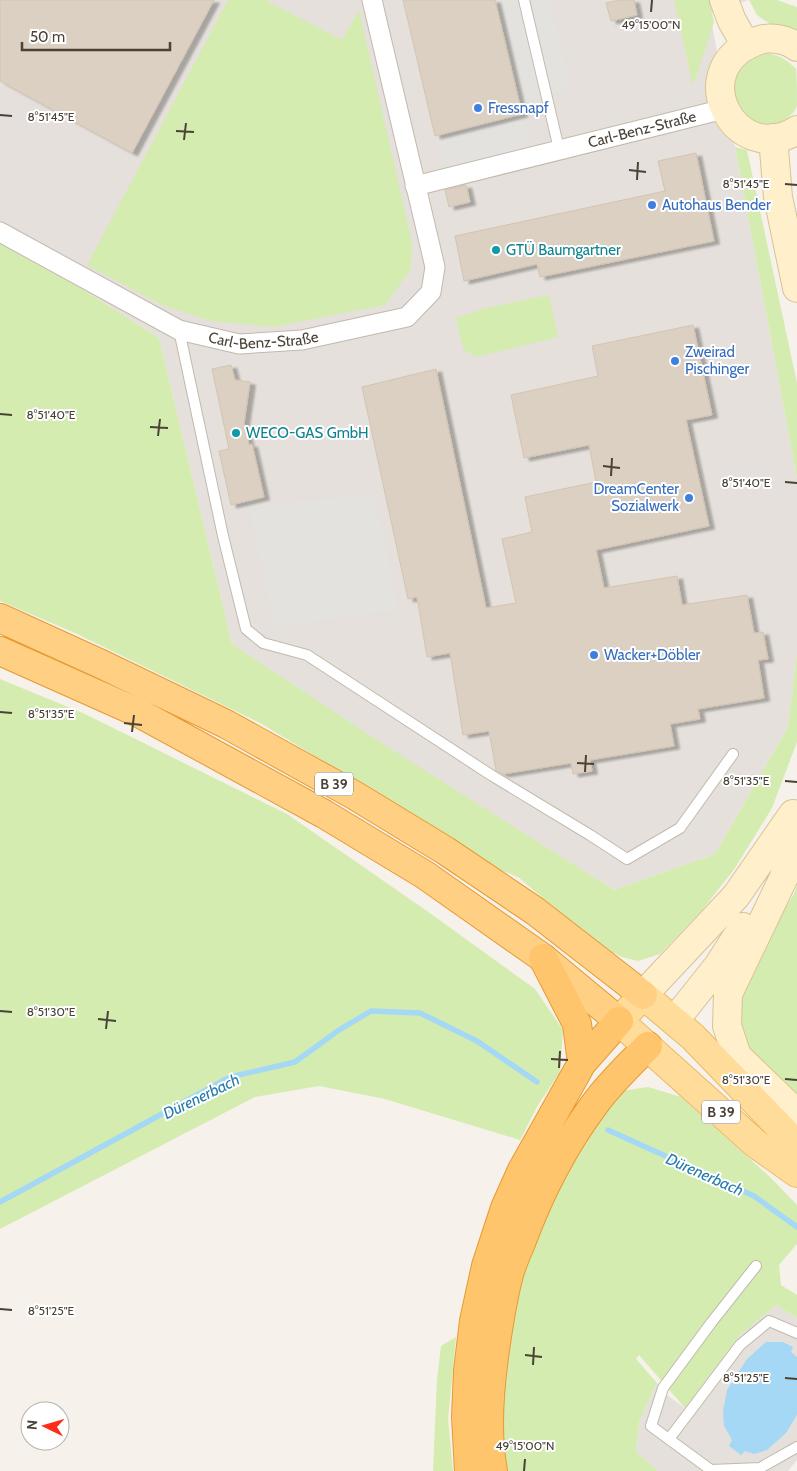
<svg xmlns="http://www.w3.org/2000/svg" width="797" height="1471" viewBox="0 0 797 1471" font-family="Cabin,sans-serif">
	<defs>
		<filter id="shadow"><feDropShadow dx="5.5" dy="3" stdDeviation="1" flood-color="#0004"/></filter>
	</defs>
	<rect width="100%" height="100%" fill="#f6f1ea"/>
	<path fill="#e5e0db" d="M0,0H748L710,14L797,478V654L788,727L715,854L614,890L370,737L232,644L159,338L77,286L0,244Z
		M776,1305L797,1318V1460L788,1471H658L636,1452L639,1422L657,1383L663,1388L667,1395L685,1408L740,1335Z"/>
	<path fill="#d5ecb1" d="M228,0H265L342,40L359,10L412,242L411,269L385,305L273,327L211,321L162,305L87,265Z
		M674,0H709L714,22L693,86Z
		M749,0H777L797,7V32L771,25L757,15Z
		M765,53C779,55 786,59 796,69C797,77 797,97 797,105C794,118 774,127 762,125C755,124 747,118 740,115L730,82L742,61Z
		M735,147L747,150L797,383V478Z
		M0,244L77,286L159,338L232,644L366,733L614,890L715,854L788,727L797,654V742L772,808L735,868L703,909L660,954L638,961L622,957L602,947L518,877L498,869L434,828L262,724L75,633L0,601Z
		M549,295L558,337L476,357L463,349L456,318L485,308Z
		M0,679L85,714L287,814L427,911L535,989L563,1030L560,1072L538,1105L520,1140L385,1099L319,1086L255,1097L0,1229Z
		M797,886V1098L765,1066L744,1041L737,1002L743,975L794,894Z
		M648,1087L681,1097L771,1178L797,1205V1244L779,1265L781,1285L797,1295V1318L776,1305L740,1335L685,1408L639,1355L636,1359L657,1383L639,1422L636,1452L658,1471H507L500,1421L503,1359L525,1264L557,1191L606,1111L621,1091Z
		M456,1337L448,1419L453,1471H433L437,1379L441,1346Z"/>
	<path fill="#e4e2de" d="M495,0H550L570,88L546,94L549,108L523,115L530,156L445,179L435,136L522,114Z
		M374,495L398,609L275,627L249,506Z"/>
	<path fill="#a4d8f5" d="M766,1342H783L793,1347L791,1352L797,1357V1415L786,1433L767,1450L754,1454L745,1451L741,1455L729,1446L732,1440L724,1426L723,1411L727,1390L747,1359Z"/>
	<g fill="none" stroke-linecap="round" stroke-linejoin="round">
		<path stroke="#a4d8f5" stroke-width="5.5" d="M608,1130L754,1196L797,1227
			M0,1202L230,1077L295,1062L339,1030L371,1011L420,1013L477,1041L537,1082"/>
	</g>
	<path fill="#dbd0c1" stroke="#d4c4b1" filter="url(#shadow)" d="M0,0H214L132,153L0,81Z
		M403,0H495L522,114L435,136Z
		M619,0H634L637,15L611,21L606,3Z
		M696,153L714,241L540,277L537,264L464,281L455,236L665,191L658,161Z
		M466,185L470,202L449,207L445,190Z
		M693,325L712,415L686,420L709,526L596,550L604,588L677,576L682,605L747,595L754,633L763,632L768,659L758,660L764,698L698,709L700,719L670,724L674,746L590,760L592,771L573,774L571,763L503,774L496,770L489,731L463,735L450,653L427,657L417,597L408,599L362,387L436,369L486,608L516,603L502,539L532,532L525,497L596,482L589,445L524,458L511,395L598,376L592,346Z
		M231,365L235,380L250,382L244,423L249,445L252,444L264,497L231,505L219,451L229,449L212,369Z"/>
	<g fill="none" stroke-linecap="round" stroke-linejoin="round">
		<g stroke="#c2b9ac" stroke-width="12">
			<path id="service" d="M524,0L559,149
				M179,330L223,536L246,629L263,643L307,655L491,775L590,835L627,859L680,828L733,754
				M756,1266L711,1323L663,1388L651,1426L711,1470L760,1468L797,1447
				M669,1439L740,1345L769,1321L797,1333"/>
		</g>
		<g stroke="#c2b9ac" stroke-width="21">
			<g id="minor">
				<path id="s1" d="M415,186L724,109"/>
				<path id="s2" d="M0,232L179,330L239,344L302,340L407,317L431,292L435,267L372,0"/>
			</g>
		</g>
		<g stroke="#d8c397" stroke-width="30">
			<path id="secondary" d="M724,0L732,21L740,35L744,46
				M797,47C787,39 769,36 757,41C682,68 735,169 797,130
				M773,138L778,197L797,288
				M797,823L784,877L728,994L727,1026L737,1056L797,1114
				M643,995L736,896L793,814
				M675,1020L718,966L743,927"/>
		</g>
		<g stroke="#ebba62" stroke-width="30">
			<path id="primary" d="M797,1145L693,1037L643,995L619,1021L756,1144L797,1173"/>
		</g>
		<g stroke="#e79a33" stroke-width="30">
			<path id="trunk" d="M0,618L101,664L226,724L354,795L446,851L535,911L643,995
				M0,651L139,713L324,814L425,875L543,958L619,1021"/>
		</g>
		<g stroke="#e79a33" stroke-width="30">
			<path id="motorway" d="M543,958L577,1024L582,1063
				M469,1471L466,1417L468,1371L474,1321L486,1266L505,1208L522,1170L582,1063L619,1021
				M493,1471C486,1434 489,1394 494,1357C498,1328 502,1299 510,1271C513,1262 517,1252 521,1243C539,1194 563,1147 594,1105C609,1084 629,1065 648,1046"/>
		</g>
		<use href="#service" stroke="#fff" stroke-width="10"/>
		<use href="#minor" stroke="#fff" stroke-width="19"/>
		<use href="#secondary" stroke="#ffefcb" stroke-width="28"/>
		<use href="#primary" stroke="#ffdc9a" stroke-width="28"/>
		<use href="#trunk" stroke="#ffd083" stroke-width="28"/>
		<use href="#motorway" stroke="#ffc56c" stroke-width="28"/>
	</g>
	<path fill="none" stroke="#4a4237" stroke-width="2" d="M651,12L652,0M0,115L12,116M176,131L194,132M184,140L186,123M629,170L646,172M637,180L638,162M785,184L797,185M0,414L12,415M150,427L168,428M158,436L160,419M603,466L620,468M611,476L612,458M785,482L797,483M0,712L12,713M124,723L142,725M132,732L134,715M577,763L594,764M585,772L586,755M785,781L797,782M0,1011L12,1012M98,1019L116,1021M106,1029L108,1011M551,1059L568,1060M559,1068L560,1051M785,1079L797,1080M0,1309L12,1310M525,1355L542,1357M533,1365L534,1347M785,1378L797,1379M524,1471L525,1459"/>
	<g fill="#3f7fe0" stroke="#fff" stroke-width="2">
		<circle cx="478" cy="108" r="5"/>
		<circle cx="652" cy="205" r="5"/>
		<circle cx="675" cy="361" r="5"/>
		<circle cx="689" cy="498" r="5"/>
		<circle cx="594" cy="655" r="5"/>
	</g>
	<g fill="#0f9aa8" stroke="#fff" stroke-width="2">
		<circle cx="496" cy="250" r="5"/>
		<circle cx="236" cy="433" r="5"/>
	</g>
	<g text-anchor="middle" stroke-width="4" stroke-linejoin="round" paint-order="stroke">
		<g fill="#fff" stroke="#807b73" stroke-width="1">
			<rect x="315" y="772.5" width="38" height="23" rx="4"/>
			<rect x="702" y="1100.5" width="38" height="23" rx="4"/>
		</g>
		<g font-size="14" font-weight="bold" fill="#4a4237">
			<text x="334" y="789">B 39</text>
			<text x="721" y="1117">B 39</text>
		</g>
		<g font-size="15" fill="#366cbe" stroke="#fff" text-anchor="start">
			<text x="488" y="113">Fressnapf</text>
			<text x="662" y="210">Autohaus Bender</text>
			<text x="685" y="357">Zweirad<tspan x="685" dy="17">Pischinger</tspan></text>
			<text x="679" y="494" text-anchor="end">DreamCenter<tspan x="679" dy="17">Sozialwerk</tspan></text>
			<text x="604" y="660">Wacker+Döbler</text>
		</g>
		<g font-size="15" fill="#4a4237" stroke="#fff">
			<text dy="5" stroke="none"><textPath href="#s1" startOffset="234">Carl-Benz-Straße</textPath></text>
			<text dy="5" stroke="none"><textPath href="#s2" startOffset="290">Carl-Benz-Straße</textPath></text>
		</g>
		<g font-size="15" fill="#0d838f" stroke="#fff" text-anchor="start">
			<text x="506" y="255">GTÜ Baumgartner</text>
			<text x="246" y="438">WECO-GAS GmbH</text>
		</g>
		<g font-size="16" font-style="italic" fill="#267cad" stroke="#fff">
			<text transform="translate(201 1096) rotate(-26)" y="6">Dürenerbach</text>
			<text transform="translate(705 1174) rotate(24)" y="6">Dürenerbach</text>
		</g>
	</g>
	<g font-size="12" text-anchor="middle" fill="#4a4237" stroke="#fff" stroke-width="4" stroke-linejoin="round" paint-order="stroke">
		<text x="651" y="29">49°15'00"N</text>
		<text x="51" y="121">8°51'45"E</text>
		<text x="746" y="188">8°51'45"E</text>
		<text x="51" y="419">8°51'40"E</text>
		<text x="746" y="487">8°51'40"E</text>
		<text x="51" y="718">8°51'35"E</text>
		<text x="746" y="785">8°51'35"E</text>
		<text x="51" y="1016">8°51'30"E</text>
		<text x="746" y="1084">8°51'30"E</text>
		<text x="51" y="1315">8°51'25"E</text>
		<text x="746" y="1382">8°51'25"E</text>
		<text x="525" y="1450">49°15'00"N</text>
	</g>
	<g transform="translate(45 1426) rotate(275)"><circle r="24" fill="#ffffff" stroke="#b7b3af"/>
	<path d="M0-4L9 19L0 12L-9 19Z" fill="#ff2d18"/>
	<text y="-8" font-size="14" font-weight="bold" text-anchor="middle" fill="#4a4237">N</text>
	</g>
	<path d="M22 42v8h148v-8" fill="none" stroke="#4a4237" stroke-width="2.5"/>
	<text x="30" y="42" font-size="15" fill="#4a4237" stroke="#ffffff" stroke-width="4" paint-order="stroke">50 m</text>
</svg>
